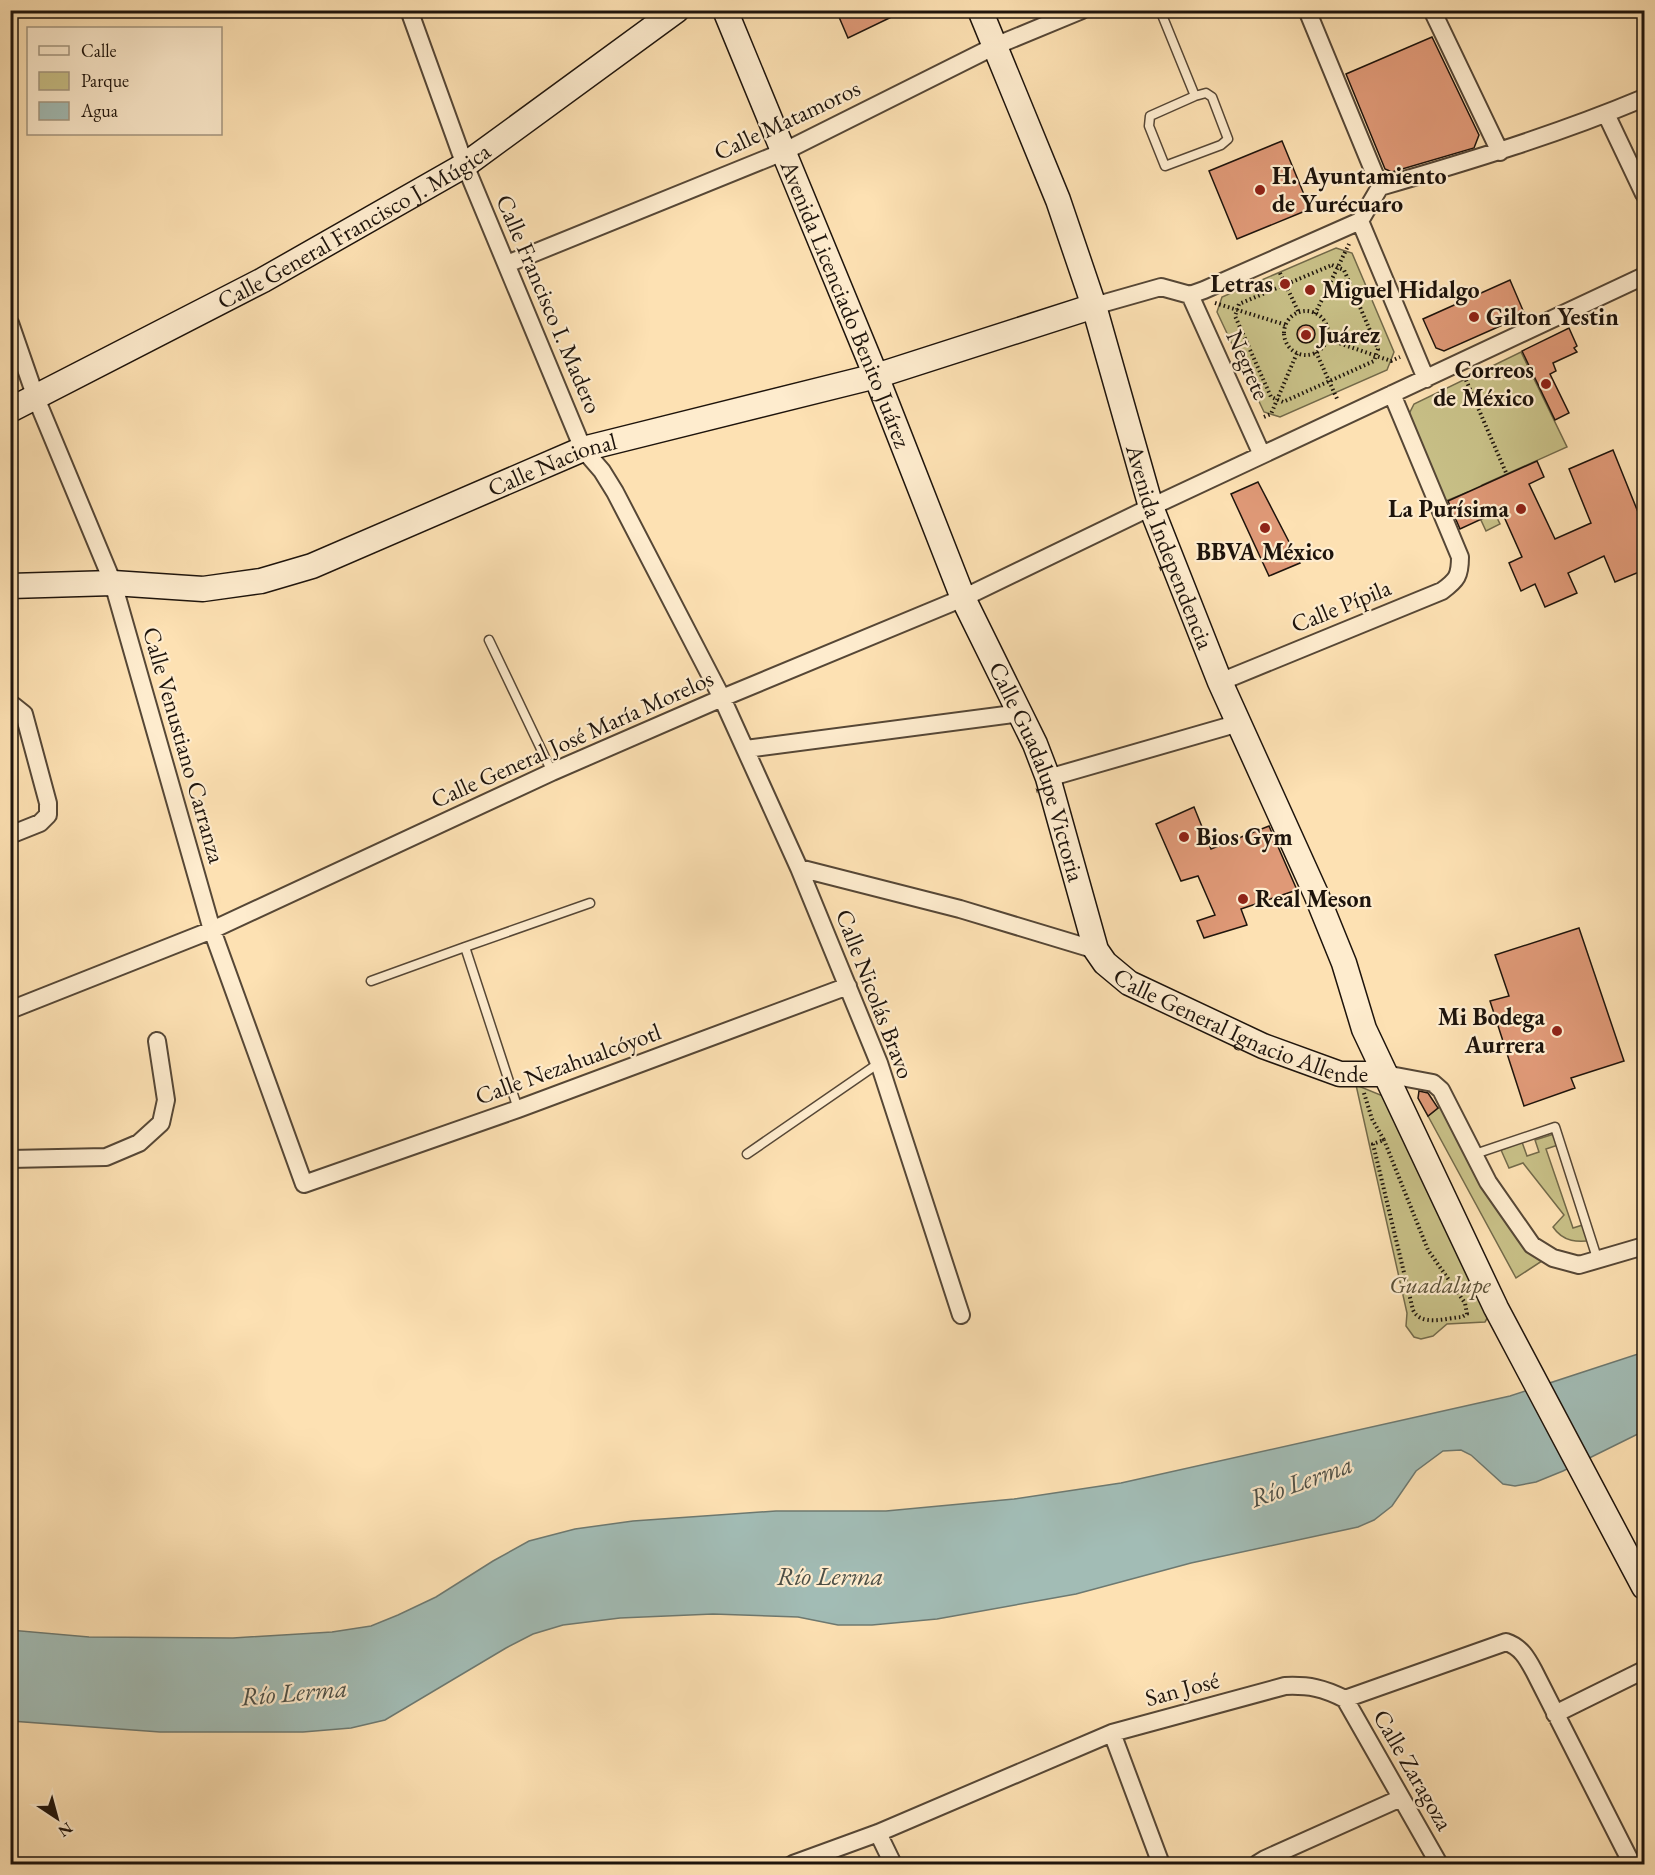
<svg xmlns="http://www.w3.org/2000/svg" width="1655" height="1875" viewBox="0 0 1655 1875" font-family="'EB Garamond',serif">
	<rect width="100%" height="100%" fill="#fde1b3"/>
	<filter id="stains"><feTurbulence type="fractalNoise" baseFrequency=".00333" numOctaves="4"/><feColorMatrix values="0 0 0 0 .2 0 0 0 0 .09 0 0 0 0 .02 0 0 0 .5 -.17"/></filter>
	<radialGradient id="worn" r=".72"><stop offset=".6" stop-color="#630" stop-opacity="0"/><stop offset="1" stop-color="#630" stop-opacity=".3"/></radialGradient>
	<path fill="#c8c087" stroke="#736a4a" stroke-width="1.5" d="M1336,248L1352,253L1394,352L1387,370L1280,417L1264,412L1217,312L1222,297Z
		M1521,352L1567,447L1482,485L1479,490L1488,499L1500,524L1486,531L1468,492L1446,501L1409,414L1414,404Z
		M1356,1085L1383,1096L1495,1305L1485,1322L1447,1324L1433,1336L1421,1339L1414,1337L1406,1326L1407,1313Z
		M1443,1104L1542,1261L1516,1278L1428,1116Z
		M1554,1134L1558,1145L1546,1149L1573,1228L1589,1223L1594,1240C1578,1243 1563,1242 1553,1227L1564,1215L1523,1163L1509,1168L1501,1150L1522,1142L1527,1156L1539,1152L1535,1140Z"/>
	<path fill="#a2bcb5" stroke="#6d7971" stroke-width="1.5" d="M1644,1352V1431L1563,1471L1536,1482L1515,1486L1503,1484L1471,1455L1461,1450L1443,1451L1416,1471L1392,1506L1374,1520L1358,1527L1191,1563L1076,1594L937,1619L872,1625H838L798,1617L713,1614L620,1618L563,1625L533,1634L506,1648L385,1720L351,1728L303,1732H160L11,1721L10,1630L89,1637L233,1638L332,1632L371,1626L398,1615L436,1597L493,1561L529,1541L575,1529L633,1521L776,1511H886L1014,1499L1121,1483L1510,1396Z"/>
	<path fill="#df9977" stroke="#1e140c" stroke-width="1.5" d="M836,10H906L848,38Z
		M1432,37L1479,135L1474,148L1392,172L1385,169L1346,74Z
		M1282,141L1310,209L1237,239L1209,171Z
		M1510,280L1525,315L1444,351L1436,348L1423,319Z
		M1297 334a9 9 0 1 1 18 0a9 9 0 1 1-18 0Z
		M1569,328L1577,346L1574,348L1577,352L1553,363L1556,371L1550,374L1569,413L1555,420L1522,351Z
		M1613,450L1644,527V570L1615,582L1604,556L1568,573L1577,593L1545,607L1535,584L1521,591L1509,563L1522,557L1501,510L1460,529L1448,501L1537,461L1544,477L1529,484L1555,539L1591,523L1569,469Z
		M1258,482L1300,563L1269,576L1231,494Z
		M1194,807L1211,849L1269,826L1297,890L1241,909L1247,925L1204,938L1197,921L1215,915L1198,876L1181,881L1156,824Z
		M1579,928L1624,1061L1571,1078L1575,1088L1524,1106L1490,1001L1509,996L1495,955Z
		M1419,1091L1428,1093L1438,1108L1428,1116L1418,1098Z"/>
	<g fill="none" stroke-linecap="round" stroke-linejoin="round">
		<g stroke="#564736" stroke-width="11">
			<path id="lane" d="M1160,10L1195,96
				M1206,93L1212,97L1228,139L1221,145L1165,166L1149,126L1150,116L1195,96Z
				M489,640L552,772
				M371,981L465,947
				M518,1109L465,947L590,903
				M747,1154L879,1063
				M1475,1154L1555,1127L1598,1261"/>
		</g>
		<g stroke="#564736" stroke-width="20">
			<path id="street" d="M409,10L465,165L583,449L602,471L615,492L722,698L799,868L879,1063L961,1315
				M1307,10L1380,187
				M1432,10L1500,152
				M1606,114L1644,194
				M1380,187C1470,161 1558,134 1644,98
				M1360,221L1426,379
				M507,264L783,152L995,46L1082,10
				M1190,295L1262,455
				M1094,306L1161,287L1190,295L1204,290L1360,221L1380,187
				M10,323L36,398L113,583L212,930L304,1184L518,1109L848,986
				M1220,682L1442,591C1457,580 1460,576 1460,557L1392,394
				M10,705L14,706L24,714L48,803V815L40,823L10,835
				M746,749L1021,713
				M1048,778L1239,723
				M799,868L960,909L1096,950
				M10,1010L212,930L552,772L722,698L963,598L1151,507L1644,276
				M1385,1074L1433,1083L1441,1090L1488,1182L1532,1245L1553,1258L1579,1265L1644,1246
				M10,1159L106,1157L139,1143L161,1123L166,1100L157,1041
				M1345,1699L1439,1864
				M1555,1714L1644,1670
				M1112,1733L1161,1864
				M878,1833L893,1864
				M793,1864L878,1833L1112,1733L1285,1686C1309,1685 1323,1688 1345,1699L1506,1642C1521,1647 1527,1658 1534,1671L1632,1864
				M1257,1864L1265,1859L1401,1798"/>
		</g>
		<g stroke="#1e140c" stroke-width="27">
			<g id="secondary">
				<path id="s1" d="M725,10L876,376L963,598L1035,744L1048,778L1096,950L1105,963L1129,983L1263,1046L1340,1074H1385"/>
				<path id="s2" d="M980,10L1058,200L1094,306L1151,507L1220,682L1316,894L1344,963L1364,1029L1496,1308L1644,1587"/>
				<path id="s3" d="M10,410L263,280L465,165L677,10"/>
				<path id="s4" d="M10,586L113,583L203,589L261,581L312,566L583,449L876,376L1094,306"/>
			</g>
		</g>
		<path stroke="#1e140c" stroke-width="4" stroke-dasharray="1.5 3" stroke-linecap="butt" d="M1332,265L1344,270L1378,349L1374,361L1283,402L1271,397L1235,316L1239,304Z
			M1280,273L1299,313
			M1215,303L1286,325
			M1284 333a22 22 0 1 1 44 0a22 22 0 1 1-44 0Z
			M1315,314L1349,244
			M1327,339L1391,361L1400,357
			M1316,352L1338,401
			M1466,380L1507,475
			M1264,417L1271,414L1297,353
			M1364,1093L1372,1119L1384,1140L1373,1144L1413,1310C1421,1327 1446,1318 1462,1317L1467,1314L1465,1303L1428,1250L1384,1140"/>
		<use href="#lane" stroke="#feecce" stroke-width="8"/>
		<use href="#street" stroke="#feecce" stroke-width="16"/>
		<use href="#secondary" stroke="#feecce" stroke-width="24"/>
	</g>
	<g fill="#8f2418" stroke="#feecce" stroke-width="2">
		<circle cx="1260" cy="190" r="6"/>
		<circle cx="1285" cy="284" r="6"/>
		<circle cx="1310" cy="290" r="6"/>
		<circle cx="1474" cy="317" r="6"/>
		<circle cx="1306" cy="335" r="6"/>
		<circle cx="1546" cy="384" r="6"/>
		<circle cx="1521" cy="509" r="6"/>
		<circle cx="1265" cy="528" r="6"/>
		<circle cx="1184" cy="837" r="6"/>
		<circle cx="1243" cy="899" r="6"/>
		<circle cx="1557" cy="1031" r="6"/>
	</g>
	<g text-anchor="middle" stroke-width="4.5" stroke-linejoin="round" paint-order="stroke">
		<g font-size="24" fill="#1e140c" stroke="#feecce">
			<text transform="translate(787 120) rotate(-25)" y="8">Calle Matamoros</text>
			<text dy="8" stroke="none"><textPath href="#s3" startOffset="390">Calle General Francisco J. Múgica</textPath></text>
			<text transform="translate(549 304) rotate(67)" y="8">Calle Francisco I. Madero</text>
			<text dy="8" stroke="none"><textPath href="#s1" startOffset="318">Avenida Licenciado Benito Juárez</textPath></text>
			<text transform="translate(1248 365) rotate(66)" y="8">Negrete</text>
			<text dy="8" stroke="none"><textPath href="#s4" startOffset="566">Calle Nacional</textPath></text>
			<text dy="8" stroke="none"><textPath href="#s2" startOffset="570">Avenida Independencia</textPath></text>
			<text transform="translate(1341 606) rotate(-22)" y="8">Calle Pípila</text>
			<text transform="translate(572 739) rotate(-24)" y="8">Calle General José María Morelos</text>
			<text transform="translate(184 745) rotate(74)" y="8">Calle Venustiano Carranza</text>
			<text dy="8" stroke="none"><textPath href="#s1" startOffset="824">Calle Guadalupe Victoria</textPath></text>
			<text transform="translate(875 994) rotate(69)" y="8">Calle Nicolás Bravo</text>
			<text dy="8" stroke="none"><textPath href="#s1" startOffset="1180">Calle General Ignacio Allende</textPath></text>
			<text transform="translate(568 1064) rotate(-20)" y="8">Calle Nezahualcóyotl</text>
			<text transform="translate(1182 1689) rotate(-15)" y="8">San José</text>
			<text transform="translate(1413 1770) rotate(60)" y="8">Calle Zaragoza</text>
		</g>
		<g font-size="24" font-weight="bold" fill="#1e140c" stroke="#feecce" text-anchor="start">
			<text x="1272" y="184">H. Ayuntamiento<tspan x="1272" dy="28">de Yurécuaro</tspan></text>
			<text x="1273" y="292" text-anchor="end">Letras</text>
			<text x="1322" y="298">Miguel Hidalgo</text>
			<text x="1486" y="325">Gilton Yestin</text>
			<text x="1318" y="343">Juárez</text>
			<text x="1534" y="378" text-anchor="end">Correos<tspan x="1534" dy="28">de México</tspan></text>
			<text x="1509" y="517" text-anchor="end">La Purísima</text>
			<text x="1265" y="560" text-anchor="middle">BBVA México</text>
			<text x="1196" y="845">Bios Gym</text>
			<text x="1255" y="907">Real Meson</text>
			<text x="1545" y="1025" text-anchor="end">Mi Bodega<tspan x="1545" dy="28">Aurrera</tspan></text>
		</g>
		<g font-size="24" font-style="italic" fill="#5a5037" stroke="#feecce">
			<text x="1440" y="1293">Guadalupe</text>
		</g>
		<g font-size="26" font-style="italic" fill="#4c4f47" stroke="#feecce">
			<text transform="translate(1301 1481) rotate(-20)" y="9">Río Lerma</text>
			<text x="830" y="1585">Río Lerma</text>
			<text transform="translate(294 1692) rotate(-5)" y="9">Río Lerma</text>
		</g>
	</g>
	<rect width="1655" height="1875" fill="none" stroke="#fde1b3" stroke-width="36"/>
	<rect x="12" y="12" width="1631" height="1851" fill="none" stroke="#1e140c" stroke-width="3"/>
	<rect x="18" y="18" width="1619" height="1839" fill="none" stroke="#1e140c" stroke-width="1.5"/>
	<rect x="27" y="27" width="195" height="108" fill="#feecce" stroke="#a49680" stroke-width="1.5"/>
	<rect x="39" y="46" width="30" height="9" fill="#feecce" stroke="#a49680" stroke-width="1.5"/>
	<text x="81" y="57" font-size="18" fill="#1e140c">Calle</text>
	<rect x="39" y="72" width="30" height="18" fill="#c8c087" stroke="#a49680" stroke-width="1.5"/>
	<text x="81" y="87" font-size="18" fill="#1e140c">Parque</text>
	<rect x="39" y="102" width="30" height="18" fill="#a2bcb5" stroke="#a49680" stroke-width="1.5"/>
	<text x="81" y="117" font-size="18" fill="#1e140c">Agua</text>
	<g transform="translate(57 1818) rotate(144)" stroke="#feecce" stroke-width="4.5" paint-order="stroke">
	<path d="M0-4.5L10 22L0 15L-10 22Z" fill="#1e140c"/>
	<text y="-9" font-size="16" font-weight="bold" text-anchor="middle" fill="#1e140c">N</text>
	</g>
	<rect width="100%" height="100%" filter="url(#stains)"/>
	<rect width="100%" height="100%" fill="url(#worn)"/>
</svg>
